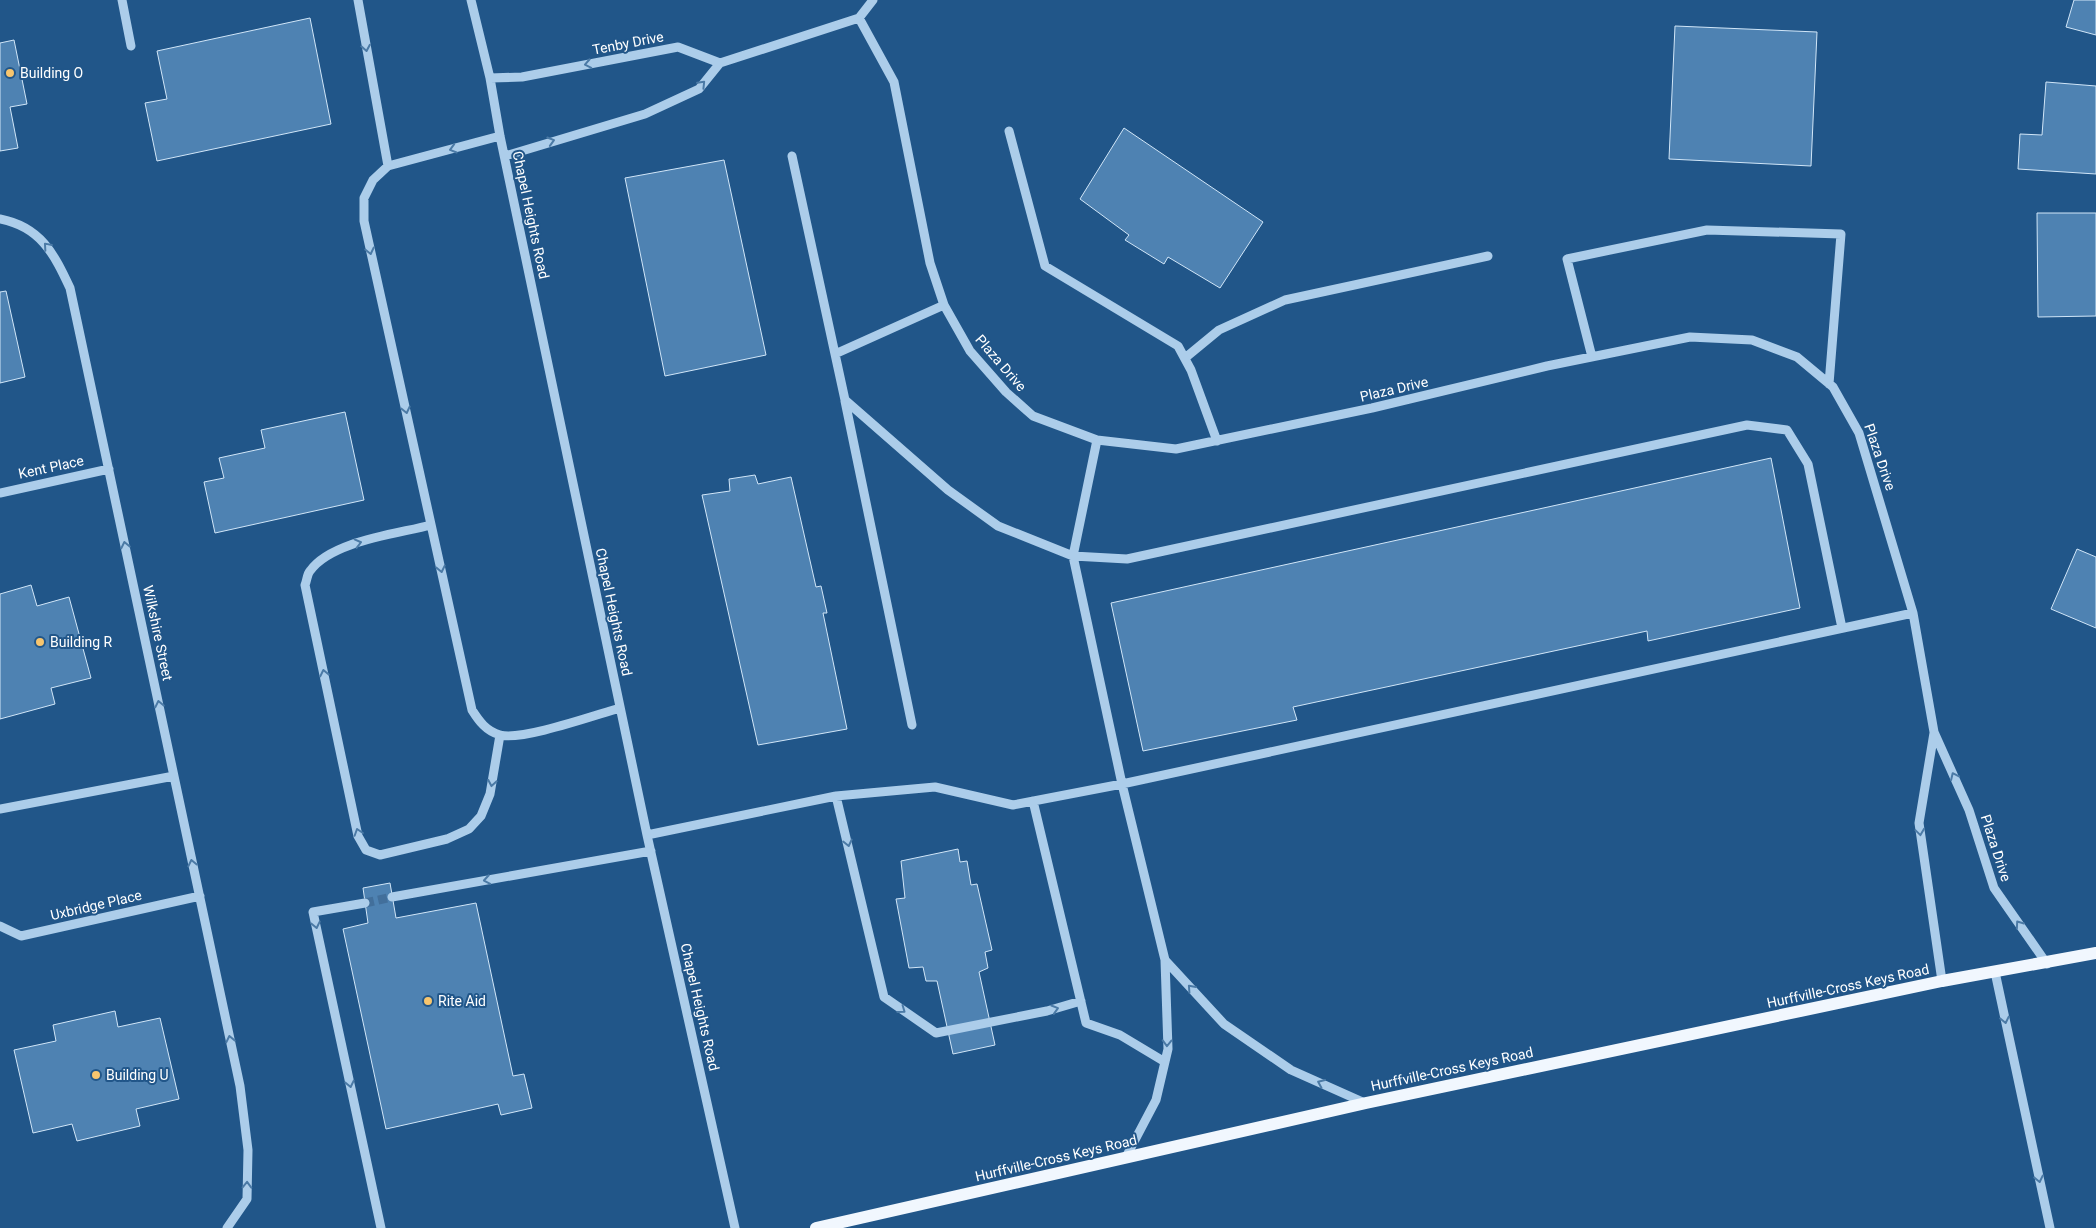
<svg xmlns="http://www.w3.org/2000/svg" width="2096" height="1228" viewBox="0 0 2096 1228" font-family="Roboto,sans-serif">
	<rect width="100%" height="100%" fill="#215689"/>
	<path fill="#4e82b2" stroke="#d1e6f8" d="M2074,0H2096V35L2066,27Z
		M310,18L331,124L157,161L145,103L167,99L157,51Z
		M1675,26L1817,32L1811,166L1669,159Z
		M14,40L27,104L10,107L18,148L0,151V43Z
		M2046,82L2096,86V174L2018,169L2020,134L2042,135Z
		M1124,128L1263,222L1220,288L1168,257L1164,264L1125,240L1129,235L1080,199Z
		M724,160L766,355L665,376L625,178Z
		M2037,213H2096V316L2038,317Z
		M6,291L25,377L0,383V292Z
		M345,412L364,500L215,533L204,482L224,478L219,458L265,448L261,430Z
		M1771,458L1800,608L1648,641L1647,631L1293,707L1297,720L1143,751L1111,603Z
		M755,475L758,484L791,477L816,587L821,586L827,613H823L847,729L758,745L702,495L730,491L729,479Z
		M2077,549L2096,557V628L2051,609Z
		M31,585L37,606L69,597L91,678L51,688L55,704L0,719V594Z
		M958,849L960,862L967,861L971,885L977,884L992,950L985,952L988,968L979,972L995,1045L953,1054L937,981H926L923,967L909,968L896,899L905,898L901,861Z
		M390,883L396,918L476,903L513,1076L524,1074L532,1108L501,1115L498,1104L386,1129L343,929L368,923L363,888Z
		M115,1011L118,1027L160,1018L179,1099L136,1109L140,1126L77,1141L72,1124L33,1133L14,1050L56,1041L53,1025Z"/>
	<g fill="none" stroke-linecap="round" stroke-linejoin="round">
		<path stroke="#426f9b" stroke-width="9" stroke-dasharray="9 4.5" stroke-linecap="butt" d="M365,903L392,897"/>
		<path stroke="#accdea" stroke-width="9" d="M122,0L131,46
			M358,0L388,166
			M471,0L490,78L500,136L647,835L735,1228
			M859,18L894,82L930,263L944,305L970,351L1006,392L1033,416L1097,440L1176,449L1372,408L1547,366L1690,337L1752,340L1797,357L1833,387L1859,433L1913,613L1934,732L1969,810L1994,888L2047,964
			M490,78L522,77L678,47L720,63L859,18L873,0
			M1009,131L1045,266L1178,346L1191,370L1217,441
			M500,136L388,166L373,180L364,198V221L472,710C479,721 486,731 500,735C522,741 595,715 620,708
			M505,156L645,114L699,89L720,63
			M792,156L835,354
			M0,219C41,227 54,254 70,288L240,1086L248,1150L247,1199L227,1228
			M944,305L835,354L845,400L948,490L998,526L1073,556L1127,559L1747,425L1787,430L1808,464L1842,628
			M1592,357L1567,259L1707,230L1841,234L1829,384
			M1185,358L1219,330L1285,300L1488,256
			M845,401L912,725
			M1097,440L1073,556L1122,784L1165,960L1168,1049L1156,1100L1126,1157
			M0,493L109,469
			M431,525C397,534 331,541 310,571C307,574 307,581 305,585L358,836L366,850L380,855L447,839L469,829L481,816L490,794L500,735
			M1934,733L1919,823L1942,981
			M836,796L884,997L936,1033L1047,1011L1081,1001
			M1033,801L1086,1023L1120,1035L1165,1062
			M0,809L174,776
			M647,835L836,796L935,787L1013,805L1122,784L1913,613
			M392,897L651,851
			M365,903L313,912L381,1228
			M0,926L21,936L200,896
			M1165,960L1224,1024L1291,1070L1365,1103
			M1995,972L2050,1228"/>
		<path stroke="#f1f7fe" stroke-width="12" d="M816,1228L1366,1103L1942,981L2096,953"/>
	</g>
	<defs><path id="oneway-chevron" d="M-2-3.5L2.5 0L-2 3.5" fill="none" stroke-width="1.6" stroke-linecap="round" stroke-linejoin="round" transform="scale(1.25)"/></defs>
	<g stroke="#4b7aa6">
		<use href="#oneway-chevron" transform="translate(366 48) rotate(80)"/>
		<use href="#oneway-chevron" transform="translate(588 64) rotate(169)"/>
		<use href="#oneway-chevron" transform="translate(702 84) rotate(-46)"/>
		<use href="#oneway-chevron" transform="translate(551 141) rotate(-17)"/>
		<use href="#oneway-chevron" transform="translate(453 149) rotate(164)"/>
		<use href="#oneway-chevron" transform="translate(47 246) rotate(-131)"/>
		<use href="#oneway-chevron" transform="translate(370 251) rotate(77)"/>
		<use href="#oneway-chevron" transform="translate(406 410) rotate(77)"/>
		<use href="#oneway-chevron" transform="translate(358 543) rotate(-14)"/>
		<use href="#oneway-chevron" transform="translate(125 545) rotate(-102)"/>
		<use href="#oneway-chevron" transform="translate(441 569) rotate(78)"/>
		<use href="#oneway-chevron" transform="translate(324 673) rotate(-102)"/>
		<use href="#oneway-chevron" transform="translate(159 704) rotate(-102)"/>
		<use href="#oneway-chevron" transform="translate(1954 776) rotate(-115)"/>
		<use href="#oneway-chevron" transform="translate(492 783) rotate(100)"/>
		<use href="#oneway-chevron" transform="translate(358 832) rotate(-108)"/>
		<use href="#oneway-chevron" transform="translate(1920 832) rotate(82)"/>
		<use href="#oneway-chevron" transform="translate(848 843) rotate(77)"/>
		<use href="#oneway-chevron" transform="translate(192 863) rotate(-102)"/>
		<use href="#oneway-chevron" transform="translate(487 880) rotate(170)"/>
		<use href="#oneway-chevron" transform="translate(2019 924) rotate(-125)"/>
		<use href="#oneway-chevron" transform="translate(316 925) rotate(78)"/>
		<use href="#oneway-chevron" transform="translate(1191 988) rotate(-132)"/>
		<use href="#oneway-chevron" transform="translate(1055 1009) rotate(-17)"/>
		<use href="#oneway-chevron" transform="translate(902 1010) rotate(36)"/>
		<use href="#oneway-chevron" transform="translate(2005 1020) rotate(78)"/>
		<use href="#oneway-chevron" transform="translate(230 1039) rotate(-102)"/>
		<use href="#oneway-chevron" transform="translate(1167 1043) rotate(91)"/>
		<use href="#oneway-chevron" transform="translate(1321 1083) rotate(-156)"/>
		<use href="#oneway-chevron" transform="translate(350 1084) rotate(78)"/>
		<use href="#oneway-chevron" transform="translate(2039 1179) rotate(78)"/>
		<use href="#oneway-chevron" transform="translate(247 1185) rotate(-89)"/>
	</g>
	<g fill="#f7c56e" stroke="#215689" stroke-width="2">
		<circle cx="10" cy="73" r="5"/>
		<circle cx="40" cy="642" r="5"/>
		<circle cx="428" cy="1001" r="5"/>
		<circle cx="96" cy="1075" r="5"/>
	</g>
	<g text-anchor="middle" stroke-width="4" stroke-linejoin="round" paint-order="stroke">
		<g font-size="14" fill="#fff" stroke="#215689">
			<text transform="translate(628 43) rotate(-11)" y="5">Tenby Drive</text>
			<text transform="translate(531 215) rotate(78)" y="5">Chapel Heights Road</text>
			<text transform="translate(1001 363) rotate(49)" y="5">Plaza Drive</text>
			<text transform="translate(1394 389) rotate(-13)" y="5">Plaza Drive</text>
			<text transform="translate(1880 457) rotate(71)" y="5">Plaza Drive</text>
			<text transform="translate(51 467) rotate(-12)" y="5">Kent Place</text>
			<text transform="translate(614 612) rotate(78)" y="5">Chapel Heights Road</text>
			<text transform="translate(158 633) rotate(78)" y="5">Wilkshire Street</text>
			<text transform="translate(1996 848) rotate(72)" y="5">Plaza Drive</text>
			<text transform="translate(96 905) rotate(-13)" y="5">Uxbridge Place</text>
			<text transform="translate(1848 986) rotate(-12)" y="5">Hurffville-Cross Keys Road</text>
			<text transform="translate(700 1007) rotate(77)" y="5">Chapel Heights Road</text>
			<text transform="translate(1452 1069) rotate(-12)" y="5">Hurffville-Cross Keys Road</text>
			<text transform="translate(1056 1158) rotate(-13)" y="5">Hurffville-Cross Keys Road</text>
		</g>
		<g font-size="14" fill="#fff" stroke="#215689" text-anchor="start">
			<text x="20" y="78">Building O</text>
			<text x="50" y="647">Building R</text>
			<text x="438" y="1006">Rite Aid</text>
			<text x="106" y="1080">Building U</text>
		</g>
	</g>
</svg>
